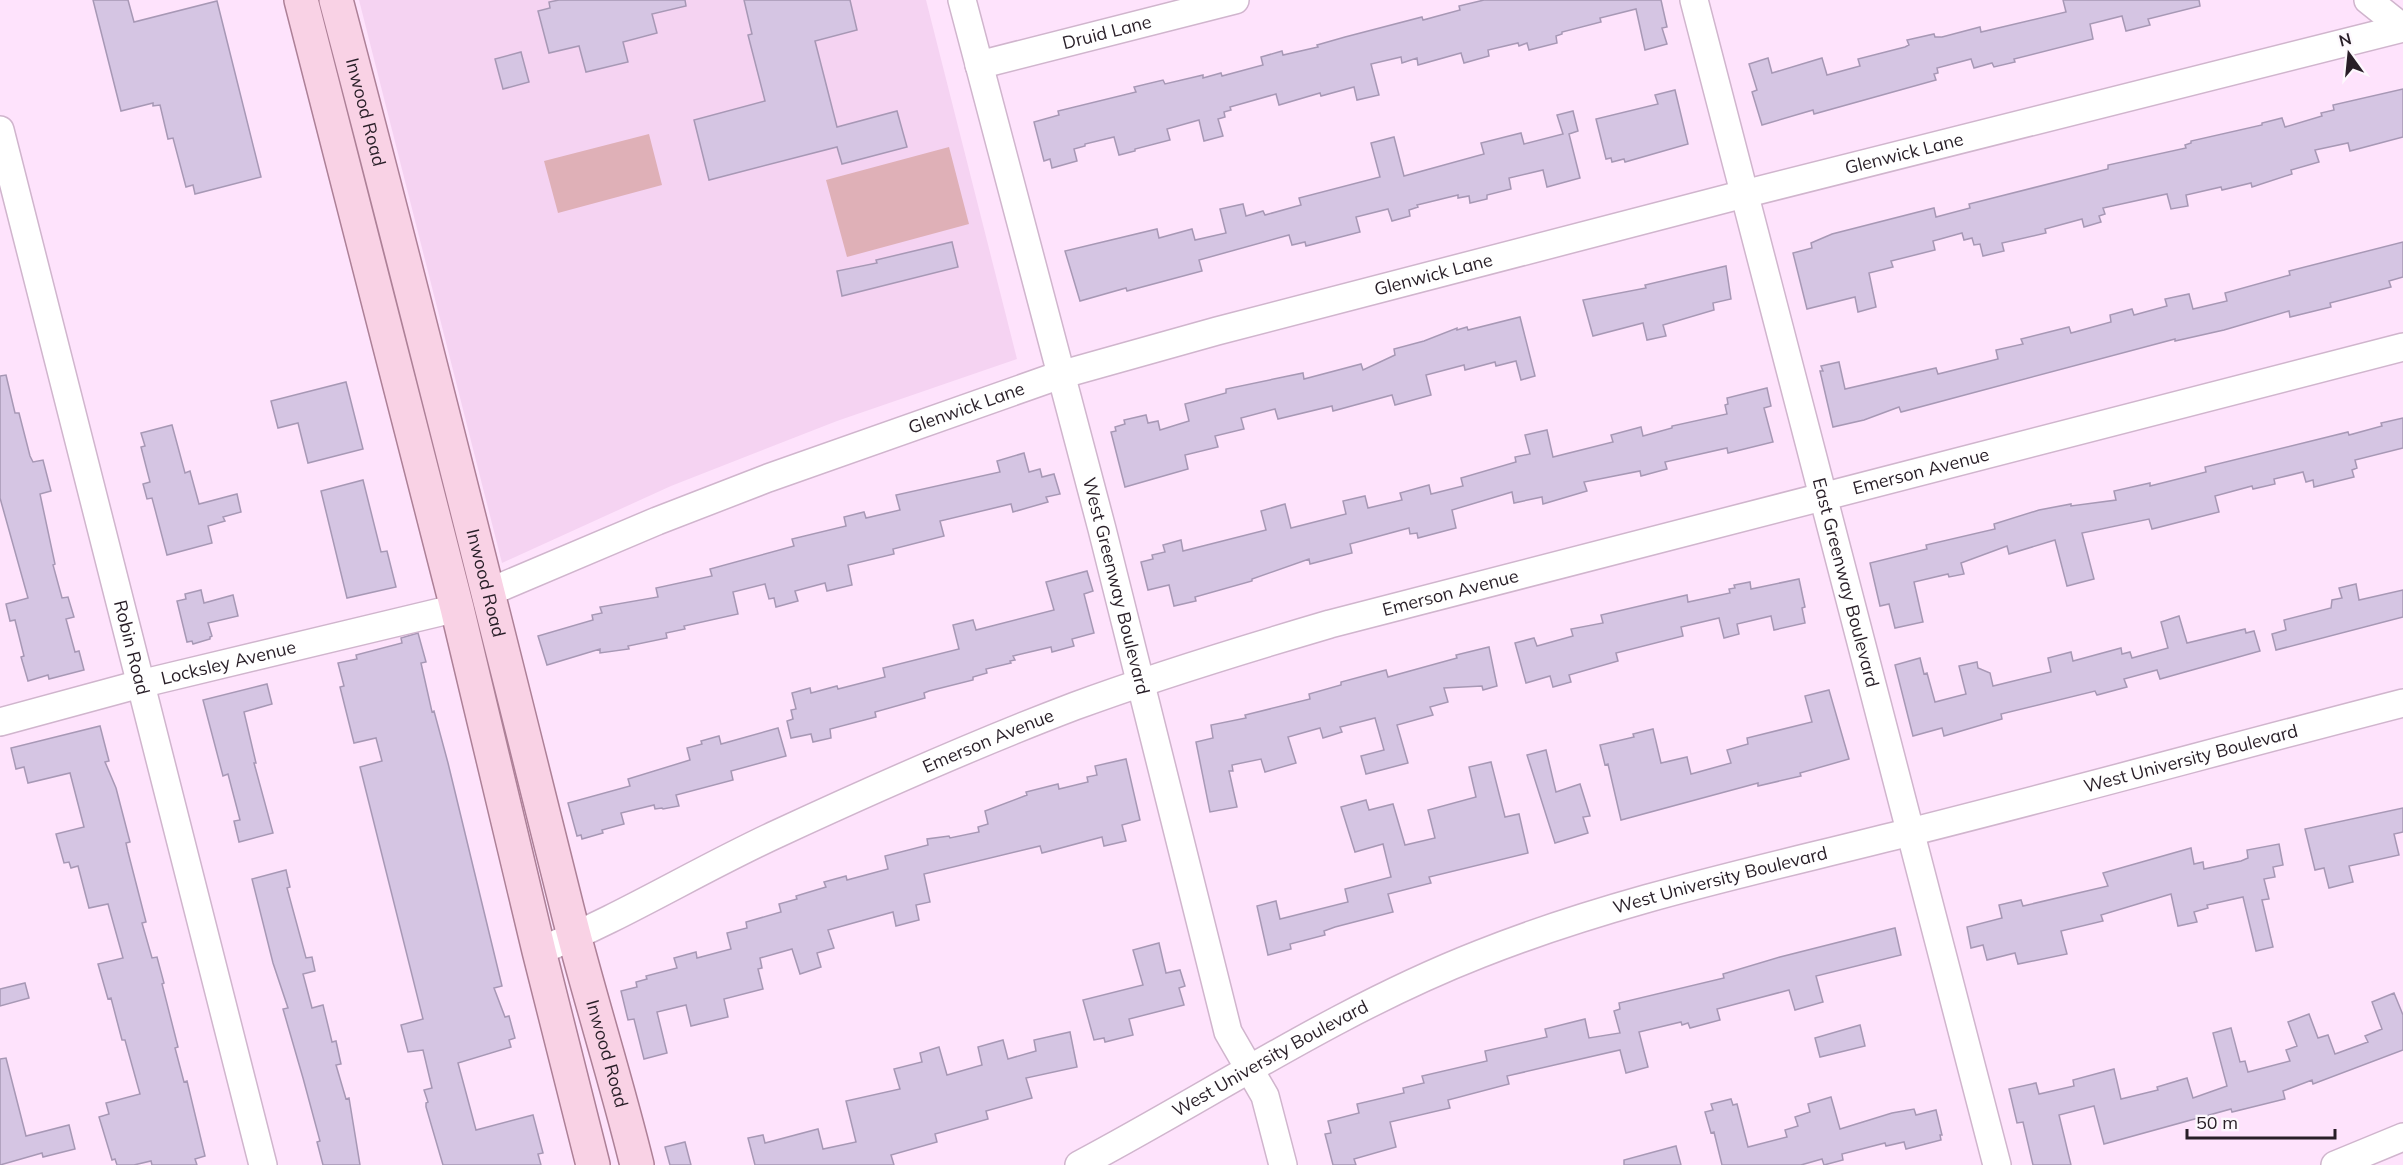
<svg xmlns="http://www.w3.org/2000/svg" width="2403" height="1165" viewBox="0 0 2403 1165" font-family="Mulish,sans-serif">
	<rect width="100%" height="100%" fill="#fee3fc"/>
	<path fill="#f5d3f2" d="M359,0H926L1017,359L837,421L671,486L502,563Z"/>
	<path fill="#dfb0b7" d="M649,134L662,185L558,213L544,161Z
		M949,147L969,224L847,257L826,180Z"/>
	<path fill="#d5c5e3" stroke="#a798b5" stroke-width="1.5" d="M93,0H128L134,22L217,1L261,177L195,194L193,185L186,187L173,138L168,139L160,105L153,106V103L121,111Z
		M559,0H685L686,6L652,14L657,33L623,42L628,62L586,72L579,46L549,53L538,11L550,8L549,2Z
		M744,0H850L857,30L815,41L837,127L897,111L907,147L842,164L837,147L709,180L694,120L765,101L748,35L752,34Z
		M1484,0H1661L1667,27L1662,28L1667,44L1645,50L1636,9L1600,18L1601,22L1562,32V34L1556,36L1557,43L1529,50L1527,43L1519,46L1518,43L1488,50L1489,56L1464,63L1461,53L1418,65L1417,58L1402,63L1401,57L1371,64L1379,95L1357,100L1354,87L1321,96L1320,93L1279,105L1276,94L1230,107L1231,110L1224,112L1225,117L1218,119L1223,136L1204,141L1199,120L1167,129L1170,140L1135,149V151L1119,155L1114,137L1085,144V146L1074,149L1077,161L1052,168L1050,159L1044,161L1034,122L1059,115L1058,111L1136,92L1134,87L1163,80L1165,84L1203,75V78L1221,73L1222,76L1263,65L1261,57L1282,51L1283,55L1318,47L1317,45L1345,37L1422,17L1423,20L1460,10L1459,6Z
		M2063,0H2199L2200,6L2148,19L2150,25L2126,31L2122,16L2090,24L2093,39L2014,59L2015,62L1994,67L1992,63L1974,68L1971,59L1937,68L1938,73L1934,74L1936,80L1814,114L1813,110L1762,125L1752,92L1757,90L1749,64L1768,58L1772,73L1822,58L1827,75L1860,66L1858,59L1905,47L1909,45L1907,40L1934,34L1935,37H1942L1980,27L1981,32L2066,12Z
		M521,52L529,82L503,89L495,59Z
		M2403,89V137L2350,151L2348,143L2315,150L2319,162L2291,170L2292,174L2252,187L2251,183L2222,190L2221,187L2186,195L2188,206L2171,209L2167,194L2103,208L2105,214L2099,216L2101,222L2084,227L2082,219L2045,229L2046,233L2002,243L2004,251L1983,256L1980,244L1974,245L1972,238L1964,240L1962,233L1933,241L1935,250L1891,261L1893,267L1869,273L1876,307L1858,312L1855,297L1807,309L1793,253L1812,248L1811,243L1832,234L1934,208L1936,217L1970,208L1969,204L2108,169V165L2186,148L2185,145L2191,143V141L2262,125V123L2282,118L2285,127L2322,116L2321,113L2334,110L2333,105Z
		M1675,90L1688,144L1625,162L1624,159L1612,162L1611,158L1606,159L1596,119L1658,104L1655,95Z
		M1573,111L1578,131L1569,134L1580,178L1547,187L1543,170L1509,178L1511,189L1487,195V199L1470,203L1469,196L1458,198V195L1417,205L1418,207L1409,210L1410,216L1392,221L1388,209L1356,217L1360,232L1306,246L1305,242L1292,245L1289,235L1199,260L1202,271L1127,291L1126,288L1080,301L1065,251L1157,229L1159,238L1192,229L1195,240L1226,233L1220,209L1243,204L1246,216L1263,211L1265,215L1301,205L1299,198L1380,177L1371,143L1394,137L1404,176L1484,154L1481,143L1521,133L1524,144L1563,134L1557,115Z
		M952,242L958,267L842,296L837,271L877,263L876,260Z
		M2403,242V277L2389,281L2391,287L2330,303L2331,307L2290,317L2289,311L2224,330L2175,341V339L1901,412L1899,407L1864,420L1833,427L1820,371H1823L1821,366L1839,362L1845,389L1936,368L1938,374L1998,359L1996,350L2023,344L2021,339L2069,327L2071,333L2111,322L2110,315L2132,309L2134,315L2167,306L2165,299L2189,294L2193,309L2227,301L2225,293L2290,275L2289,271Z
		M1726,266L1731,299L1713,303L1714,310L1663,325L1666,336L1647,340L1643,323L1593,336L1583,300L1646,288L1645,285Z
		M1520,317L1535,376L1521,380L1516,361L1496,366L1495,362L1465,370L1464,365L1426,375L1431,395L1395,405L1392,395L1333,411L1332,406L1278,419L1275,409L1241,418L1244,429L1215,436L1218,447L1185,455L1188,469L1125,487L1111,432L1116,431L1115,427L1125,424L1124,420L1146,415L1148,423L1158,421L1160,430L1189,421L1185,404L1226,393V389L1303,373L1304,379L1361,364L1363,370L1395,355L1394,349L1424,341L1457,328V330L1467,327L1468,330Z
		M6,375L15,413H19L30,456L33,462L43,460L51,491L40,494L55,564L53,565L62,598L68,597L74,617L66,619L75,652L79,651L84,670L49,679L48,675L28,681L21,657L24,656L15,620L10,621L6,604L28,598L0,498V376Z
		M346,382L363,449L308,463L298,423L278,428L271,401Z
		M1767,388L1771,406L1764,408L1773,442L1728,453L1727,448L1665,462L1667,469L1641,476L1640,471L1584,482L1587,491L1543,504L1542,497L1514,503L1512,492L1452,510L1456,528L1418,538L1417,533L1410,534L1409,528L1350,544L1352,553L1310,564L1309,559L1252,579V581L1195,597L1196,601L1174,606L1169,585L1148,590L1141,562L1153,559L1152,555L1165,552L1163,545L1181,540L1183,551L1266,530L1261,511L1285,504L1291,528L1346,514L1343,501L1365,496L1368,508L1402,500L1400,493L1429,485L1431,494L1463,486L1461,478L1516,462L1515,457L1530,454L1525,435L1547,430L1553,457L1613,442L1611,435L1641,427L1643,436L1672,428V426L1727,414L1725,405L1728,404L1727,398Z
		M2403,418V448L2355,460L2357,468L2352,470L2354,477L2314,487L2313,480L2306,482L2303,472L2274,479L2275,484L2253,489L2252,486L2215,496L2219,512L2152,529L2149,519L2082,533L2094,579L2067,586L2055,540L2009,554L2007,546L1961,563L1964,574L1949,577L1948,574L1914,582L1923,622L1895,628L1889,604L1880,606L1870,563L1927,549L1926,545L1995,529L1994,524L2039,510L2071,504V506L2116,500L2114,491L2150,483V486L2206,472L2205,467L2348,432L2349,435L2382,426L2381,423Z
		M172,425L185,473L190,471L199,504L237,494L241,512L223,517L225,521L208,526L212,543L167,555L152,498L147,499L143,484L150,482L141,447L145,446L141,433Z
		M1024,453L1029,472L1040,469L1042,477L1054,474L1060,494L1046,497L1048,502L1013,512L1011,504L940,521L944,536L893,549L894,554L848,565L852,585L827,591L825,583L795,591L798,601L776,607L774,598L769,599L765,584L733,592L738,614L684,626L685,629L666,633L667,638L628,646L629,649L600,653V649L547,665L538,636L593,620L592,615L602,613L600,607L658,597L656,588L712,576L710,569L794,546L792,539L846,526L844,517L864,512L866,518L900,510L896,495L1000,472L997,461Z
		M363,480L381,552L387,551L396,587L347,598L321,491Z
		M1087,571L1093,591L1084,594L1094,633L1072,639L1074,646L1052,652L1051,647L1013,656L1015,660L1010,661L1011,663L986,669L987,673L973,677V680L929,691L924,693L925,698L875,712L876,717L830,729L831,738L813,742L811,734L791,738L787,721L793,719L791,710L796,709L792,693L810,688L811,693L837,686L838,689L885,677L883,668L959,649L953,625L973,620L976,630L1054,610L1046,582Z
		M1799,579L1805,607L1802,608L1805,623L1774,630L1771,616L1737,624L1739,634L1724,638L1719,618L1681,627L1683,636L1616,653L1618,661L1569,675L1571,682L1553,687L1550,676L1526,683L1515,643L1534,638L1537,646L1573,636L1571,629L1603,623L1601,615L1687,595L1688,602L1730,593L1729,589L1735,588L1734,585L1750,582L1751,589Z
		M2356,584L2359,600L2403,590V617L2276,650L2272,634L2286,630L2284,620L2331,608L2332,600L2342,598L2339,588Z
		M201,590L204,603L233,595L238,616L208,623L212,636L210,637V639L193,644L192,641L187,642L177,601L186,599L185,594Z
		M2179,616L2187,643L2245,629L2246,633L2254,631L2260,651L2160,679L2157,670L2124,679L2127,687L2097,695L2095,691L2001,714L2002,719L1944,736L1942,728L1913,736L1895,665L1920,658L1924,674L1927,673L1935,702L1966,694L1959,666L1977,662L1978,668L1990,673L1993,686L2051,672L2048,658L2071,652L2073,661L2121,648L2122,654L2130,652L2132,658L2168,648L2161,622Z
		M418,633L426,662L421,663L432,712L434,711L448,763L502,986L494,988L505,1017L509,1016L515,1038L509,1040L511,1047L458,1063L476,1130L533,1115L543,1153L538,1154L541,1165H443L426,1107V1103L428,1102L424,1090L432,1088L423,1050L408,1052L401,1025L423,1019L360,767L382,761L376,738L354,743L340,687L344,686L338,663L357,659L356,655L402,643L401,638Z
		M1489,647L1497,686L1483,690L1482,686L1444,688L1448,702L1430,707L1433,715L1397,725L1408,763L1366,774L1361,756L1384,750L1375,718L1340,727L1342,732L1323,738L1320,728L1288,737L1296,763L1265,772L1261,759L1232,765L1233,771H1229L1237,807L1210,812L1196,742L1213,738L1211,725L1246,718L1245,715L1310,699L1309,694L1341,685V682L1386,670L1388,677L1457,658L1456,655Z
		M267,684L272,704L244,712L256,763H254L273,833L239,842L234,821L240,820L228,774L223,776L203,700Z
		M1829,690L1849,759L1800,773L1801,776L1758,786V783L1621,820L1608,764L1605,765L1600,745L1634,737L1633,734L1653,729L1661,763L1687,757L1691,774L1731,763L1727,750L1748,744L1747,738L1812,722L1805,696Z
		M100,726L109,761L105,762L116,788L130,842L126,843L128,852L146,922L142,923L152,958L157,957L164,983L162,984L178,1047L175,1048L184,1082L187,1081L205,1156L195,1159L197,1165H152L151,1161L134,1165H117L115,1159L112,1160L99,1117L109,1114L106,1103L140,1094L125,1040H122L111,998L108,999L98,964L123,958L108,904L89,908L78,866L71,868L69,862L64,863L56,834L84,827L70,773L28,783L24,767L16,769L11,748Z
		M778,728L786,756L731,771L733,780L676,795L679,806L663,809L662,808L655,809L654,805L621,813L624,824L602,830L603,833L582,839L581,835L577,836L568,803L630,786L628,779L690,760L687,748L702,744L701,741L719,736L721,744Z
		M1546,750L1556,792L1580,784L1590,816L1583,817L1588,833L1555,843L1527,755Z
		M1126,759L1140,820L1122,825L1126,841L1104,846L1102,837L1042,853L1040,846L924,874L930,902L916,905L919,920L896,926L893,912L828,930L834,948L817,953L821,967L800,974L792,949L760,958L762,968L758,969L763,989L724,999L728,1017L691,1026L686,1005L657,1012L667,1053L644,1059L634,1019L628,1020L621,991L637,987L636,982L647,979L646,976L677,968L674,958L696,952L697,958L731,949L727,933L747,928L746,922L781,912L779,904L797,899L796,896L826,887L824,882L846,876L847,880L888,869L885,856L928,845L927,839L949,836L950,838L979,832L978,827L988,824L985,811L1027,795L1026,792L1058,784L1059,789L1088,782L1087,777L1097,775L1095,766Z
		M1491,762L1505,817L1519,814L1528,853L1429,877L1431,883L1388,894L1393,912L1335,927L1324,931L1325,935L1290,944L1291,949L1268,955L1257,906L1276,901L1280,919L1348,902L1345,889L1391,877L1383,844L1355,852L1341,807L1366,800L1369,810L1393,804L1405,845L1435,838L1428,810L1476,797L1469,767Z
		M2403,808V832L2394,834L2399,855L2349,866L2353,882L2329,888L2324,868L2315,870L2305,829Z
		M2279,844L2283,865L2273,867L2275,877L2264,879L2269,899L2262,900L2273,947L2256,951L2243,897L2207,905L2208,908L2194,912L2197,922L2178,926L2171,894L2101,915L2103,921L2061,931L2067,954L2018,964L2015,953L1987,960L1983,945L1971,948L1967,927L2002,918L1999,905L2021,900L2023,906L2108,886L2103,873L2191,848L2194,864L2203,862L2204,869L2241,861L2248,858L2247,850Z
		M286,870L290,887L287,888L306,958L312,957L315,971L303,974L312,1008L323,1005L332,1042L336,1041L341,1064L336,1065L346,1099L349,1098L360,1165H323L317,1142L320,1141L303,1078L283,1009L288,1008L273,963L252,879Z
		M1895,928L1901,955L1816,976L1823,1002L1795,1010L1789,990L1717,1009L1720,1020L1690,1028L1688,1023L1682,1025L1681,1022L1639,1032L1648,1067L1626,1073L1620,1050L1507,1076L1509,1084L1448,1100L1450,1108L1390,1122L1396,1147L1354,1159L1356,1165H1333L1325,1134L1331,1133L1328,1121L1359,1113L1357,1104L1404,1093L1403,1088L1424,1083L1422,1076L1487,1061L1485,1051L1547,1037L1545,1029L1585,1019L1589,1038L1620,1033L1614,1011L1620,1009L1619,1003L1724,978L1723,974L1780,957Z
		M1159,943L1166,973L1180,970L1185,986L1179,988L1184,1005L1129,1019L1133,1035L1105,1042L1104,1038L1094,1040L1083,1000L1143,985L1133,950Z
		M25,983L29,998L0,1006V989Z
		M2394,993L2403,1015V1050L2313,1084L2312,1080L2283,1091L2285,1099L2232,1112L2231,1109L2104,1144L2094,1106L2059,1115L2071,1165H2033L2023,1122L2017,1123L2009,1089L2036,1083L2039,1094L2074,1086L2073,1080L2114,1069L2121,1099L2158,1090L2157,1087L2187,1078L2193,1098L2227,1086L2213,1033L2231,1028L2240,1062L2245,1061L2248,1072L2290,1061L2286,1050L2297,1046L2288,1022L2309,1014L2318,1038L2328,1035L2335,1054L2368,1042L2365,1036L2382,1029L2372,1002Z
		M1860,1025L1865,1046L1820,1057L1815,1038Z
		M1070,1032L1077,1067L1026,1078L1032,1098L986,1111L988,1119L935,1134L937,1142L891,1155L894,1165H755L748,1138L763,1135L765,1143L818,1129L823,1149L856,1142L846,1101L900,1089L894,1069L922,1062L920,1053L939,1047L947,1075L982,1065L978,1047L1003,1040L1008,1059L1036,1051L1034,1040Z
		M6,1058L26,1136L69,1125L75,1149L43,1157L42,1153L0,1165V1059Z
		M1831,1097L1840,1129L1892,1113L1914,1109L1916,1115L1936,1110L1942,1135H1940L1941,1140L1906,1149L1904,1142L1886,1146L1885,1143L1842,1154L1843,1160L1824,1165L1822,1159L1801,1165H1722L1714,1132L1711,1133L1705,1112L1713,1110L1711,1104L1731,1099L1733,1105L1737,1104L1748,1147L1787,1137L1785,1130L1798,1126L1795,1117L1810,1112L1808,1104Z
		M685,1142L691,1165H670L665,1147Z
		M1676,1146L1681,1165H1624V1160Z"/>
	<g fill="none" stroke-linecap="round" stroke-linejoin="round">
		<g stroke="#d0b5cd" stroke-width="30">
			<g id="minor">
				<path id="s1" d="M962,0L1102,529L1228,1032L1265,1096L1283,1165"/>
				<path id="s2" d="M1694,0L1997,1165"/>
				<path d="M2368,0L2403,28"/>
				<path id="s3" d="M979,65L1235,0"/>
				<path id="s4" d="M0,130L263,1165"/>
				<path id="s5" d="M487,593L657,521L768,478L1060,375L1217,331L1744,194L2403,28"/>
				<path id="s6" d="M0,722L140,684L457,608"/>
				<path id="s7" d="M539,951C622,918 698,870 779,833C876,788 975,744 1075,706C1159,675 1245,649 1330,624L2403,347"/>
				<path id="s8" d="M1079,1165C1213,1094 1337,1010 1480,954C1616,900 1760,870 1902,834C2070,792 2236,746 2403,703"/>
				<path d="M2335,1165L2403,1137"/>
			</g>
		</g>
		<g stroke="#ad8097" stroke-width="36">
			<g id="major">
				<path d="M301,0L457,608L539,951L593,1165"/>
				<path id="s9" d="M336,0C417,306 493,613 570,920C591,1002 617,1083 637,1165"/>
			</g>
		</g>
		<use href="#minor" stroke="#fff" stroke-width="27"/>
		<use href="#major" stroke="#f9d2e5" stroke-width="33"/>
	</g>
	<g text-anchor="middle" stroke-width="4.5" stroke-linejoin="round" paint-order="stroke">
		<g font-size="18" fill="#281e27" stroke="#fdf8fd">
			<text dy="6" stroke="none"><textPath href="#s3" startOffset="132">Druid Lane</textPath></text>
			<text dy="6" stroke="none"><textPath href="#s9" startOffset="116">Inwood Road</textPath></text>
			<text dy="6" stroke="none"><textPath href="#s5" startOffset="1486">Glenwick Lane</textPath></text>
			<text dy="6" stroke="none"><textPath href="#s5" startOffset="1000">Glenwick Lane</textPath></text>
			<text dy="6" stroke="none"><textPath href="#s5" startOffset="514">Glenwick Lane</textPath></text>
			<text dy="6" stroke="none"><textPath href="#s7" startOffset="1468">Emerson Avenue</textPath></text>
			<text dy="6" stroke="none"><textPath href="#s2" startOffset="602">East Greenway Boulevard</textPath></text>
			<text dy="6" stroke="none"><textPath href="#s9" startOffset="602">Inwood Road</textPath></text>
			<text dy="6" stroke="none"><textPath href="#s1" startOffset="606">West Greenway Boulevard</textPath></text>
			<text dy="6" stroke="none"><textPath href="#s7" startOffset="982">Emerson Avenue</textPath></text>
			<text dy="6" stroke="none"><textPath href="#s4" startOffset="534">Robin Road</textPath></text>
			<text dy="6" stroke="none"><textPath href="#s6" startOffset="236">Locksley Avenue</textPath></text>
			<text dy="6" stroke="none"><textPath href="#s7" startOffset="496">Emerson Avenue</textPath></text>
			<text dy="6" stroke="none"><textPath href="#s8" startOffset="1191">West University Boulevard</textPath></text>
			<text dy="6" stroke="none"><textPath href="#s8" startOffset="705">West University Boulevard</textPath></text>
			<text dy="6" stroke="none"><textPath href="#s9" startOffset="1088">Inwood Road</textPath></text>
			<text dy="6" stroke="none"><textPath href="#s8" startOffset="219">West University Boulevard</textPath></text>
		</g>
	</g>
	<g transform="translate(2349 54) rotate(345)" stroke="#fdf8fd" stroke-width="4.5" paint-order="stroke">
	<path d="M0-4.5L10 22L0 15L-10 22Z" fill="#281e27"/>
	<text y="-9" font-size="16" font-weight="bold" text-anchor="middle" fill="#281e27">N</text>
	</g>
	<path d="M2187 1129v9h148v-9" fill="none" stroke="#281e27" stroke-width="3"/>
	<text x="2196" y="1129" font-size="18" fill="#281e27" stroke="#fdf8fd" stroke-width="4.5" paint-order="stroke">50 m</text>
</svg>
